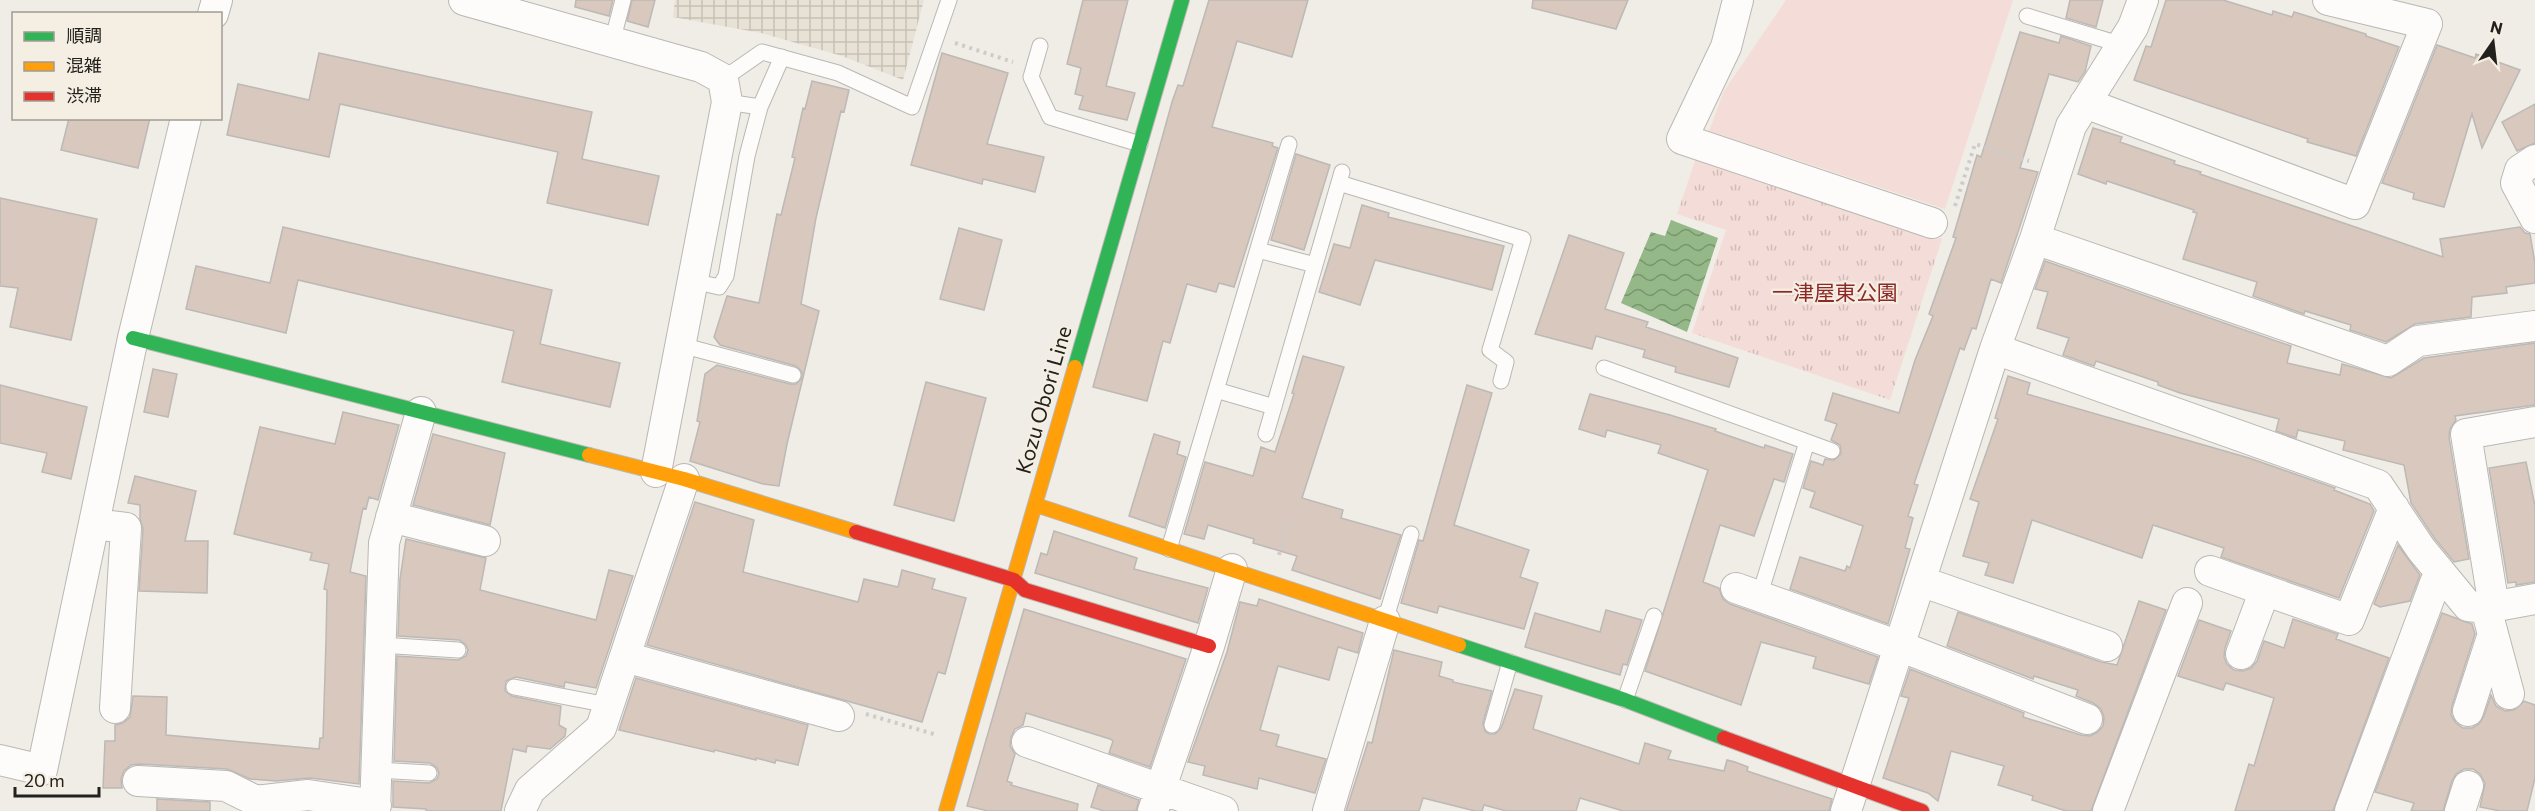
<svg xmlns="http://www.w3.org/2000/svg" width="2535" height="811" viewBox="0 0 2535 811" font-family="Commissioner,'Noto Sans JP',sans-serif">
	<defs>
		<pattern id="industrial-grid" width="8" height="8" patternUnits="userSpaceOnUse" patternTransform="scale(1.5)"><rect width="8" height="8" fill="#e8e1d5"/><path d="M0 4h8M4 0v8" fill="none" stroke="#c7c1b6"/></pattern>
		<pattern id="park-tufts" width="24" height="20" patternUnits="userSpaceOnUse" patternTransform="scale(1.5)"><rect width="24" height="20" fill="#f4dcd8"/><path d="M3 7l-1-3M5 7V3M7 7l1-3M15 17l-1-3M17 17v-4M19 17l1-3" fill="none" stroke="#d1bcb9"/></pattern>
		<pattern id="water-waves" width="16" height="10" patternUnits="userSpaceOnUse" patternTransform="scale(1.5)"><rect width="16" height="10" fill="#95b888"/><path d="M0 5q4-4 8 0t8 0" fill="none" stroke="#79956f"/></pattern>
	</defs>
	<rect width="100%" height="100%" fill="#f0ede7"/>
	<path fill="url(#industrial-grid)" d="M675,0H924L903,80L842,56L761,33L673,17Z"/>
	<path fill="url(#park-tufts)" d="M1696,158L1942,239L1890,400L1692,333L1726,230L1677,214Z"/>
	<path fill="#f4dcd8" d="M1786,0H2013L1945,209L1709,131L1724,91Z"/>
	<path fill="url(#water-waves)" d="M1671,220L1718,238L1687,332L1621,303L1651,232L1665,236Z"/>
	<path fill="#d8c8bd" stroke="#bcb9b6" stroke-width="1.5" d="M576,0H613L609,16L575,7Z
		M632,0H655L648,27L627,21Z
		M1083,0H1128L1106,86L1135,93L1127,120L1079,109L1083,96L1075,94L1081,68L1067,64Z
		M1209,0H1308L1292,57L1237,41L1212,127L1273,143L1272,146L1278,148L1234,287L1219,283L1216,292L1187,284L1170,343L1163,341L1147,401L1093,387L1172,102L1178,85L1183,86Z
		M1533,0H1628L1616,29L1532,8Z
		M2070,0H2103L2096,27L2066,18Z
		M2166,0H2223L2272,15L2273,11L2292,17L2294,12L2366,34V36L2399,47L2356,156L2307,142L2308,139L2134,80L2146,46L2151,47Z
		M2020,32L2059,43L2061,36L2091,46L2085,72L2078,82L2049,74L2020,168L2038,172L2001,283L1991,279L1976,329L1972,328L1964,350L1960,348L1914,484L1918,485L1908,516L1913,518L1905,548L1910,549L1888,624L1790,589L1800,557L1845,571L1847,566L1850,568L1863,526L1810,507L1815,492L1803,488L1811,461L1823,465L1825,459L1834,460L1841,454L1840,445L1831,440L1837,424L1825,420L1833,393L1899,413L1915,360L1933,316L1929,314L1956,238L1953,237L1977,155L1981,157Z
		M2437,45L2475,58L2476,54L2520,70L2482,148L2472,114L2444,207L2413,199L2414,193L2382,183Z
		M319,53L592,112L582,159L659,176L648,225L547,203L558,152L340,104L329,157L227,135L238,84L309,100Z
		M942,53L1008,73L987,144L1044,157L1035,192L983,179L982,184L911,165Z
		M812,81L849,90L844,112L841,111L816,218L801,304L819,311L787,444L779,486L763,484L690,461L700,422L697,421L705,374L717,365L790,384H796L802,378V372L796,366L720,345L714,337L727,296L759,303L777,214L781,215L795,158L792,157L803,108L805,109Z
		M2535,104V143L2517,151L2502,122Z
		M69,118H150L138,168L61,150Z
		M2093,128L2122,137L2120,142L2175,161L2174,164L2201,172L2200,174L2443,257L2440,239L2520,227L2525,233L2530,234L2535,263V283L2506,287L2507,293L2472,297L2471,317L2415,324L2386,342L2350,330L2351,325L2305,311L2304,314L2253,296L2257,282L2183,259L2197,213L2193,212L2194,210L2107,181L2106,184L2078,174Z
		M1296,154L1330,165L1304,250L1271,240Z
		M0,198L97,219L71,340L10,327L18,288L0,286Z
		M1362,205L1389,213L1388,217L1504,246L1492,290L1375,260L1360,305L1319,292L1334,244L1350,248Z
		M283,227L552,290L540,344L620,363L610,407L502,382L514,331L298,280L286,333L186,309L196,266L270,283Z
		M959,228L1002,240L984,310L940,299Z
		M1569,235L1624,253L1605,309L1648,322L1646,327L1738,358L1729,387L1675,372L1676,367L1643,357L1645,350L1596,336L1592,349L1535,334Z
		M2045,261L2291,346L2287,363L2340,375L2342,364L2391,378L2424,358L2535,343V405L2455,416L2456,420L2450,429L2449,437L2469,559L2454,562L2435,539L2411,503L2404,465L2343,450L2345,441L2298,430L2296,438L2276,431L2279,419L2180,393L2158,385V382L2096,361L2094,366L2063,355L2069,338L2037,328L2048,292L2035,289Z
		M1303,356L1344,367L1302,498L1343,510L1341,518L1401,535L1380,599L1292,570L1297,556L1253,543L1254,539L1208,525L1204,539L1184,534L1205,462L1253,476L1261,447L1275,452L1294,394L1292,393Z
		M153,369L177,374L168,417L144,412Z
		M2008,376L2030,383L2027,394L2249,458L2335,488L2334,490L2370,504L2374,511L2339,598L2221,557L2224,548L2153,525L2142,558L2032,520L2013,583L1985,575L1989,563L1963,556L1979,502L1970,499L1998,419L1995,418Z
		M926,382L986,398L954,521L894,505Z
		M0,385L87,407L71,479L42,472L47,453L0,443Z
		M1467,385L1492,393L1454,525L1529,550L1520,577L1538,583L1524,629L1439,606L1437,613L1401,603L1419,540L1423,541Z
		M1590,394L1670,415L1716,429L1715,431L1764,448L1765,445L1793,454L1784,482L1774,479L1754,536L1720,525L1703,582L1719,588L1723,599L1730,604L1878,657L1869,684L1813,668L1816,657L1761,642L1741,705L1645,671L1708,470L1658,453L1661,445L1607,430L1605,437L1579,429Z
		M343,412L399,425L378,500L369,497L366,509L363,508L350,572L366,576L359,784L310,778L276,781L250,779L227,769L139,764L131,765L124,771L121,779L122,788H103L105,741H115V725L123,723L130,717L133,696L167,697L166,735L319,749L320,738H323L326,640L327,590L324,589L329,564L310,560L312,553L234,534L260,427L335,444Z
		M433,434L505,453L490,525L413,505Z
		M1154,434L1180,442L1177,454L1186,457L1165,528L1129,516Z
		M2526,462L2535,506V582L2516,585V582L2508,583L2489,468Z
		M135,476L196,491L185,541H208L207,593L139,591L143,529L140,519V505L128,503Z
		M695,502L754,520L743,572L858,602L864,579L898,587L902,570L935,579L932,589L966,598L945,674L938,672L922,722L647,645Z
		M1054,531L1137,558L1134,569L1208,588L1198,623L1035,573L1041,553L1047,555Z
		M406,539L486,558L480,590L596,620L609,570L633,576L596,688L565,682L564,687L516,677L506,681L505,691L512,696L561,706L559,725L566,729L565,736L550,749L527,746L526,752L513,749L501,811H426V809L393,807V781L429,783L437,779L439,773L437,768L430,763L394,761L397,656L458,660L466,656L468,650L466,645L459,640L398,636L400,579Z
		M2398,545L2420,575L2410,601L2380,607L2374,604Z
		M1259,599L1363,633L1358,653L1338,647L1329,680L1278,666L1260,730L1279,735L1276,746L1326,759L1315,793L1259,778L1257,789L1203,775L1205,766L1188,762L1227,652L1240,602L1257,606Z
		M2139,601L2166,610L2091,811H2066L2032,800L2033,796L1998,785L2004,766L1951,751L1938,801L1928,793L1883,778L1909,698L1901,696L1910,669L2024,713L2023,717L2081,735L2090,736L2098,732L2103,726L2104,717L2101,709L2093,703L2076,696L2078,690L2034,676L2033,679L1947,646L1958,612L2101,662L2117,665Z
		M1024,609L1186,659L1150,767L1109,753L1113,741L1110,739L1026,713L1023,725L1015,729L1011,737L1010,746L1015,754L1007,781L1012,783L1011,785L1078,804L1077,811H988L967,806Z
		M1606,610L1642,620L1627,665L1623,664L1620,675L1525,647L1535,613L1600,632Z
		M2442,613L2472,624L2475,634L2452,706L2451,715L2456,723L2463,728H2472L2479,724L2484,716L2491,695L2496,706L2505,711L2514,710L2524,701L2535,705V778L2527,811H2500L2480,807L2485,783L2480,774L2473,769H2464L2456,774L2452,781L2443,811H2411L2414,803L2375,792Z
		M2293,619L2338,634L2336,639L2389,658L2333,811H2235L2249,764L2254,766L2274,698L2226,683L2223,690L2178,676L2199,620L2231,631L2225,648L2224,657L2227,664L2234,670L2243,671L2251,668L2257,661L2264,641L2284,648Z
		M1394,650L1442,662L1439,676L1453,680V682L1492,691L1483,723L1485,731L1489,734H1495L1501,728L1515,689L1542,696L1533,729L1639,764L1645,743L1671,751L1668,759L1724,771L1727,760L1735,762L1748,767L1747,771L1832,799L1829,811H1623L1580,798L1576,811H1506L1484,805L1482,811H1475L1423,798L1419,811H1346L1368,742L1372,743Z
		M636,678L808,725L798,765L776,760L775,763L756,758V760L715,750L714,752L619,730Z
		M1098,785L1139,800L1136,811H1104L1091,807Z
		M157,799L210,802V811H157Z"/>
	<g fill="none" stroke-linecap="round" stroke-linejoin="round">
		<g stroke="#bab8b3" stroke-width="17">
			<path id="lane" d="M2027,16L2122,45
				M612,42L623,0
				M1040,46L1031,77L1050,117L1140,144
				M723,79L762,52L838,73L912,107L949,0
				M727,102L760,107
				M1339,183L1523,239L1490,350L1506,362L1501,381
				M1258,250L1315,265
				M693,281L719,287L726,276L747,156L760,107L782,57
				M681,345L793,375
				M1604,368L1832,451
				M1216,390L1274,407
				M1266,434L1342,172
				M1169,549L1289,144
				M1759,597L1807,442
				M1385,621L1411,534
				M380,645L458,650
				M514,687L608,705
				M1625,700L1654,616
				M1492,725L1510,662
				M377,770L429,773"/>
		</g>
		<g stroke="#bab8b3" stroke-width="32">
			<path id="street" d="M464,0L701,67L723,79L727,102L656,472
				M1738,0L1726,47L1682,139L1932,223
				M213,14L217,0
				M2085,103L2355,204L2427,24L2328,0
				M2535,160L2520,170L2516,183L2535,218
				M2035,239L2388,361L2418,341L2535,326
				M1995,349L2378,485L2421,549L2468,606L2486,608L2535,599
				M391,517L485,541
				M94,524L126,528L115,708
				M2210,571L2349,620L2394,508
				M1920,581L2107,646
				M1736,588L1899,646L2087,719
				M2494,607L2466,434L2535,422
				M2486,608L2509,694
				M2241,654L2265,590
				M625,657L839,716
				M2468,711L2493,634
				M1027,742L1223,811
				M0,760L42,770L133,338L186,118
				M138,781L226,786L256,801L308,795L376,805
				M375,811L384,543L421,412
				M520,811L530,790L601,728L684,479
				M1153,811L1209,646L1232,569
				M1328,811L1385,621
				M1846,811L1995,349L2035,239L2071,126L2133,27L2143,0
				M2108,811L2187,603
				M2350,811L2435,583
				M2460,811L2468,786"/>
		</g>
		<g stroke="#bab8b3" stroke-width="16">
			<path id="fast" d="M133,338L589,455
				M1075,367L1182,0
				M1459,645L1625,700L1724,738"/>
		</g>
		<g stroke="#bab8b3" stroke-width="16">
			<path id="slow" d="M589,455L684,479L856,532
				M1036,505L1459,645
				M946,811L1075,367"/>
		</g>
		<g stroke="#bab8b3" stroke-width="16">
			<path id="jam" d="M856,532L1014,580L1025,590L1209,646
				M1724,738L1922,811"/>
		</g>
		<path stroke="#cdcccb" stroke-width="4" stroke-dasharray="3 4.5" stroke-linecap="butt" d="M955,43L1013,62
			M1955,206L1975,144L2029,161
			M1279,555L1288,524
			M866,714L937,735"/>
		<use href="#lane" stroke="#fdfcfb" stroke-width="15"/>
		<use href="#street" stroke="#fdfcfb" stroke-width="30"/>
		<use href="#fast" stroke="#30b455" stroke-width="14"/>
		<use href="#slow" stroke="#ff9f0a" stroke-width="14"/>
		<use href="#jam" stroke="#e5322d" stroke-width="14"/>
	</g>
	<g text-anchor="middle" stroke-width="4.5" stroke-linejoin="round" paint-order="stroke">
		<g font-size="21" fill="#8e2827" stroke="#f4eee3">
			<text x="1835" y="300">一津屋東公園</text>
		</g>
		<g font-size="21" fill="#23211d" stroke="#f4eee3">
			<text transform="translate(1044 400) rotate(-74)" y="7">Kozu Obori Line</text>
		</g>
	</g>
	<rect x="12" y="12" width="210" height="108" fill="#f4eee3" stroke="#a09c94" stroke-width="1.5"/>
	<rect x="24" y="32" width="30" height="9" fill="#30b455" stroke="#a09c94" stroke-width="1.5"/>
	<text x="66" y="42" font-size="18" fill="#23211d">順調</text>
	<rect x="24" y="62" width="30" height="9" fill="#ff9f0a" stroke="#a09c94" stroke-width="1.5"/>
	<text x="66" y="72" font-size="18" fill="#23211d">混雑</text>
	<rect x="24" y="92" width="30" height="9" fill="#e5322d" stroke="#a09c94" stroke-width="1.5"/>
	<text x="66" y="102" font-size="18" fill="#23211d">渋滞</text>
	<g transform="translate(2493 42) rotate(14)" stroke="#f4eee3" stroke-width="4.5" paint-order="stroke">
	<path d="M0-4.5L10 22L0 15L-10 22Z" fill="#23211d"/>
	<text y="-9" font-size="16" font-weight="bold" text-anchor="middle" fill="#23211d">N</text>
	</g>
	<path d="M15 787v9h84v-9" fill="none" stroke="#23211d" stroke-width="3"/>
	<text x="24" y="787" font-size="18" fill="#23211d" stroke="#f4eee3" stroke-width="4.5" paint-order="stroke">20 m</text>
</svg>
